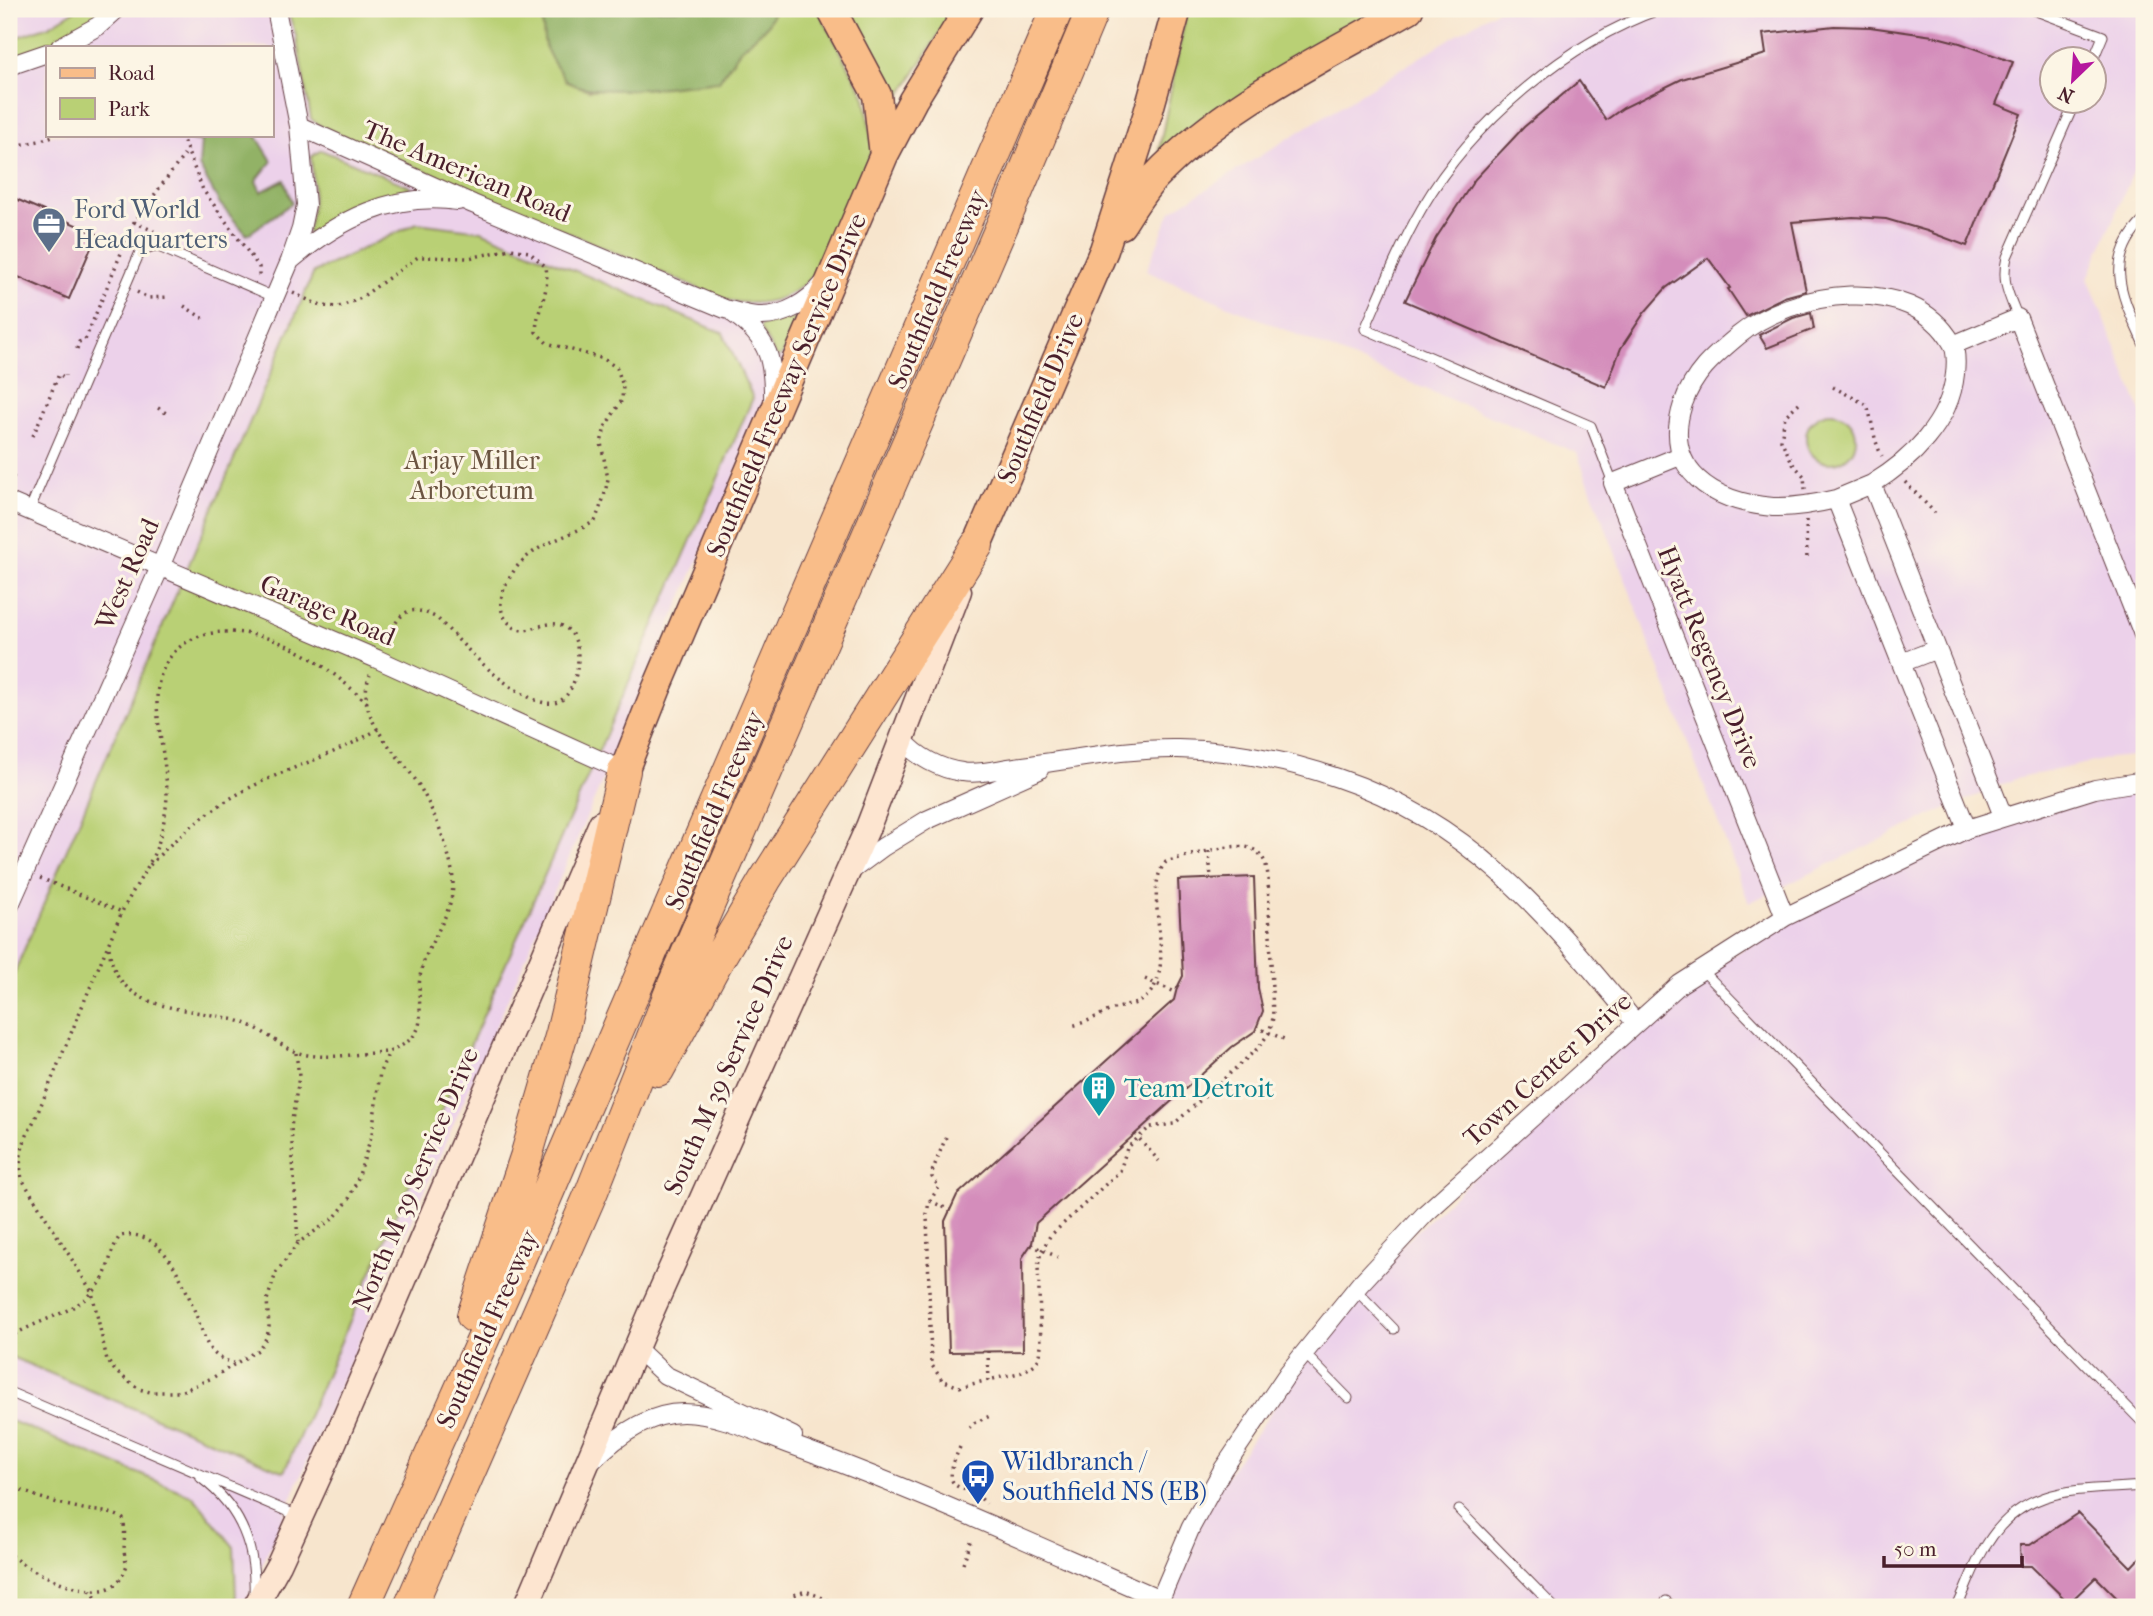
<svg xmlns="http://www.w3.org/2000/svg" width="2153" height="1616" viewBox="0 0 2153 1616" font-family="'IM FELL French Canon',serif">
	<rect width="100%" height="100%" fill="#fcf5e5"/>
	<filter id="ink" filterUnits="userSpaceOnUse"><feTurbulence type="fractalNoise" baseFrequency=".0143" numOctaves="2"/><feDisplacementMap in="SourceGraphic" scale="14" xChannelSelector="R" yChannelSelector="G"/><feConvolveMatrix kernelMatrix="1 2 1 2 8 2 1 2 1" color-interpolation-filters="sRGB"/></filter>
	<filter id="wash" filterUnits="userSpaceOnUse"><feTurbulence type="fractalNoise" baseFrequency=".00686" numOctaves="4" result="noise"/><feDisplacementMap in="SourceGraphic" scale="28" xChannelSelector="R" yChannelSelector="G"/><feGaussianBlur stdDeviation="1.57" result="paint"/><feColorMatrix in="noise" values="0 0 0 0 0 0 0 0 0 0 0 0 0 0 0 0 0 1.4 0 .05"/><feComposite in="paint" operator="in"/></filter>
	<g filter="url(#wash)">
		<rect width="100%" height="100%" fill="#f7e5cd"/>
		<path fill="#ecd1ea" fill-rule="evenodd" d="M9,9H823L876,150L244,1607H9ZM47,47H271V135H47Z
			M1498,9H2144V147L2088,278L2144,419V755L2110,758L2015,779L1931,815L1749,903L1577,453L1146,271L1171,211ZM2052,60H2094V102H2052Z
			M2144,781V1607H1157L1191,1527L1360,1284L1680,985L1915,853Z"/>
		<path fill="#b9d075" stroke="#827850" stroke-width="2" d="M77,9H110C79,29 49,50 13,58L9,48V40L49,26Z
			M287,9H538L543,18L545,46L566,82L589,90L718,81L740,50L767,26L775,9H818L865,97L873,149L824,262C798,298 767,310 723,299L322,127L311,119L296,36Z
			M841,9H954L898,100H892Z
			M1187,9H1396L1164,153L1159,150Z
			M321,150L411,187L408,196L313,237L307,232C315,206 314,183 311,157Z
			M417,223L481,231L723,333L753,398L284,1472L9,1356V985L314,272Z
			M792,318L796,320L782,356L776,357L760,328L761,325Z
			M1806 438a25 25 0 1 1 50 0a25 25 0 1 1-50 0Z
			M9,1420L193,1496L234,1547L236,1597L232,1607H9Z"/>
		<path fill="#92b266" stroke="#6e6848" stroke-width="2" d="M538,9H775L767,26L740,50L719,81C691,84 580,101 564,78C558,69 548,56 545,45C542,32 545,21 538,9Z
			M188,135H256L272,161L256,181L261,192L284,180L292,203L247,235L220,204L199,166L201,141L189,140Z"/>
		<g id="blocks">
			<path fill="#d48dbb" d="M1834,26L1870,27L1933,36L1960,43L2013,62L1996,104L2021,114L1967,246L1927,231L1886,219L1853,217L1792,222L1806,291L1784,297L1746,316L1728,289L1730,288L1708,258L1666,288L1644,313L1621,348L1606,387L1405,301L1436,238L1475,179L1524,127L1579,81L1606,120L1623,108L1682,79L1766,54L1763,34Z
				M9,196L97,234L69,299L9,273Z
				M1811,313L1814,329L1767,348L1759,335L1793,318Z
				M1254,877L1258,988L1263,1011L1255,1031L1232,1047L1036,1223L1032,1243L1022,1258L1023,1351L949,1352L945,1221L957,1195L1174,1000L1177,988L1183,976L1178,880Z
				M2078,1513L2131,1567L2144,1553V1607H2126L2096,1577L2069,1603L2031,1566H2021L2020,1545H2030Z"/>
		</g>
	</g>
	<g filter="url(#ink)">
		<use href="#blocks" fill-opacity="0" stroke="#643d43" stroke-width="2"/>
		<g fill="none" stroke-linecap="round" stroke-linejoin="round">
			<g stroke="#643d43" stroke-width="11">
				<path id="service" d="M2031,9L2103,36L2093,60
					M2144,220C2101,263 2124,299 2144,345
					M2018,318C2009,295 2001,282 2007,257L2075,102
					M1613,483L1591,426L1365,329C1383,288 1400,246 1422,208C1472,122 1567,42 1661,9
					M29,511L140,252L153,246L161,248L274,297
					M1702,970L2144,1424
					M1356,1290L1394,1329
					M1304,1353L1348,1398
					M9,1392L298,1516
					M201,1478C240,1507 256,1546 254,1594
					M1459,1510L1554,1607
					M1666,1601L1673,1607
					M1957,1607C1967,1587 1974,1563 1987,1544C2025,1483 2082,1491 2144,1486"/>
			</g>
			<g stroke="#643d43" stroke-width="20">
				<path id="minor" d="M276,9L299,126L473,204L725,309C735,311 748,316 759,316C784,317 808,302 824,283
					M60,47L98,26L117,9
					M9,66L47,53
					M290,261C339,219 393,192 458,201
					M734,314C770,339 774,362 773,405
					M1953,345L2018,318L2144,637
					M1680,456L1613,483L1785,917
					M1836,499L1872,484
					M9,502L377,659L624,771
					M1901,663L1937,649
					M903,740C917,757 940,769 962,772C979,775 998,769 1015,767C1069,761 1123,748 1178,749C1233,750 1286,760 1338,778C1473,823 1549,918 1636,1023
					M1967,829L1836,499C1815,504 1795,508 1773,507C1714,502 1661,471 1683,404C1694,372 1714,356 1739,335C1792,291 1911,271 1952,343C1957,352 1956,365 1955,374C1950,423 1911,460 1872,484L2003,816
					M848,873L883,847L927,820L1039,770
					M9,907L160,567L290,261L301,229L306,205L299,126
					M636,1348L665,1375L793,1436
					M592,1461C615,1438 648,1413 683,1413C719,1413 756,1432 789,1444C915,1489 1037,1546 1160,1599
					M1157,1607L1191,1527L1223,1469L1288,1373L1360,1284L1426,1213L1680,984L1785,917L1967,829L2095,789L2144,781"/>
			</g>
			<g stroke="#643d43" stroke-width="27">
				<path id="secondary" d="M255,1607L279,1564L330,1452L601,823
					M526,1607L650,1315L868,827L959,591"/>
			</g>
			<g stroke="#643d43" stroke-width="31">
				<path id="primary" d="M831,9L877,95L884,155
					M1121,225C1132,208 1142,191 1155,177C1226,103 1322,59 1409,9
					M977,545L1104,250L1148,113L1177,9
					M624,771L656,690L884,155L913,100L969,9"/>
			</g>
			<g stroke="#643d43" stroke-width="34">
				<path id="motorway" d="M658,1070L716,963L765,880L977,545
					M473,1316L526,1157L562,1033L624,771
					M363,1607L519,1259L1057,9
					M410,1607L592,1191L672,989L1017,191L1093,9"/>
			</g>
			<path stroke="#643d43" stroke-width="3.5" stroke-dasharray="2 5" stroke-linecap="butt" d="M181,135L203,190L259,267V277
				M9,147L39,141L55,135
				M134,222L154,231
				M137,292L148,298L169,297
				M293,293L321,306L339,307L359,299L418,257L469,258L511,249L529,252L546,267C550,296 537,305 536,332L547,343L604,359L617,368L623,386L622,400L605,427L601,443L608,479L604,497L595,521C564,540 527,544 509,579C504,587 501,595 501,604C501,612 504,618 509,623C527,644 550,608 571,633C584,648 578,690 560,701C549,707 534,700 525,695C490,676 465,646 437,618C405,601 399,615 385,643
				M184,306L204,319
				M77,349L79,342L85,340L134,222L188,150
				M1833,387L1867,405C1873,422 1873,440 1882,456
				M1799,403L1785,416L1781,440L1793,464L1804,476L1805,489
				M158,408L166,413
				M33,436L59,374L65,378V375
				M1905,482L1935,513
				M10,484L15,473
				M1806,520L1807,562
				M367,703C329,667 284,633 229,632C185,631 156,658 157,703C158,733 166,762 167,792C167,809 163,828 158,844C149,869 132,890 121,914C92,982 64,1051 35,1119C24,1140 17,1155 22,1179L92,1292L107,1360L116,1372L139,1389L150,1392H180L212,1378L258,1350L267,1337L269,1327L267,1300L276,1273L298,1243L334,1218L348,1201L358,1178L372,1134L380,1072L389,1052C435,1032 415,1014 420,977C426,938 459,914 452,871C447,843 434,812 420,787C401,754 352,719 370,675
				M1209,851L1211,879
				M150,865C178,835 212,807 249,788C291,766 337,755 378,729
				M40,878L122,912
				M109,948C117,1019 196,1004 247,1024C268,1032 285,1052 308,1055C333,1059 362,1053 388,1052
				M1145,979L1175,992
				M1256,1027L1284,1039
				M296,1053L299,1076L291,1127L298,1242
				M1135,1134L1159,1161
				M946,1137L932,1172V1177L939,1187L929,1202L927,1213L931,1364L942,1380L959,1387L1023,1372L1035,1364L1040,1357L1041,1344L1038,1266L1041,1252L1050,1236L1120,1171L1127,1148L1150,1127L1174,1124L1258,1048L1269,1033L1273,1018L1268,877C1265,836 1231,846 1204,852C1191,855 1178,858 1166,862C1138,892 1184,972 1142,1000C1133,1006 1121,1006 1111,1010C1097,1016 1086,1023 1071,1026
				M930,1201L950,1210
				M1031,1245L1058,1257
				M9,1338C37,1319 77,1314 98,1286C110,1271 109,1251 120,1236C172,1224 192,1309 208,1346C215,1356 222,1360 234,1363
				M988,1351L989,1385
				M969,1428L974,1423L990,1416L989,1414
				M960,1447C936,1500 967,1479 986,1504
				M9,1484C31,1496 55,1503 79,1508C93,1512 111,1510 123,1519C127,1535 121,1549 127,1565C123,1576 118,1586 106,1589C81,1596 27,1570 9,1554
				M963,1563L972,1539
				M90,1590L103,1607
				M788,1607L794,1595L806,1591L844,1607"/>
			<use href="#service" stroke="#fff" stroke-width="9"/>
			<use href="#minor" stroke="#fff" stroke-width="18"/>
			<use href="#secondary" stroke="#fde5d0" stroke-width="24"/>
			<use href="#primary" stroke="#f9bd89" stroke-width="28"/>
			<use href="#motorway" stroke="#f9bd89" stroke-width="32"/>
		</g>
	</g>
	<defs>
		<g id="office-pin" transform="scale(1.75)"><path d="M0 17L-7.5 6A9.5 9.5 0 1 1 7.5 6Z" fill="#5c6f8a" stroke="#fcf5e5"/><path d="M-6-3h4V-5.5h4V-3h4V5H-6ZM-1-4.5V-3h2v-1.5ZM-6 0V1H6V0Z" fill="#fff"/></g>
		<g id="building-pin" transform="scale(1.75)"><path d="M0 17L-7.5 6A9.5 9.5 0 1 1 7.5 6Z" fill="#0f9aa8" stroke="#fcf5e5"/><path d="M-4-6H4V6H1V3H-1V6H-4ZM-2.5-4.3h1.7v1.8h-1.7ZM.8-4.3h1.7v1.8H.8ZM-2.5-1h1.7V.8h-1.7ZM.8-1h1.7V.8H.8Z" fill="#fff"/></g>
		<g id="bus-pin" transform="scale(1.75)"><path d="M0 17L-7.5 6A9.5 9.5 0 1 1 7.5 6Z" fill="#1a4fb4" stroke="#fcf5e5"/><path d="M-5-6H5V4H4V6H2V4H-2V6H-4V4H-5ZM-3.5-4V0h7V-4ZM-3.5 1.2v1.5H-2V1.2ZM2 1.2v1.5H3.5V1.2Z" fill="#fff"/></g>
	</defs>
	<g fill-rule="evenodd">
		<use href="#office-pin" x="49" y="224"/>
		<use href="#building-pin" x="1099" y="1088"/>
		<use href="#bus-pin" x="978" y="1476"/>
	</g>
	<g text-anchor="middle" stroke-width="6" stroke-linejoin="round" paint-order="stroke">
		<g font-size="26" fill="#4a1f2b" stroke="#fcf5e5">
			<text transform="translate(467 171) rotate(23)" y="9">The American Road</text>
			<text transform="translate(937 289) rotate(-67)" y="9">Southfield Freeway</text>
			<text transform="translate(786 385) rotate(-67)" y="9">Southfield Freeway Service Drive</text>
			<text transform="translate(1040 398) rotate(-67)" y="9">Southfield Drive</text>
			<text transform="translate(127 574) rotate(-66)" y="9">West Road</text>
			<text transform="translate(328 610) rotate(23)" y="9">Garage Road</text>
			<text transform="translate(1710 657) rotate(68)" y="9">Hyatt Regency Drive</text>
			<text transform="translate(714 810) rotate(-67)" y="9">Southfield Freeway</text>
			<text transform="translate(728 1065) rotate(-66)" y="9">South M 39 Service Drive</text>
			<text transform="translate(1547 1069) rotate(-42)" y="9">Town Center Drive</text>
			<text transform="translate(415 1179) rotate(-67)" y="9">North M 39 Service Drive</text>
			<text transform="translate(487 1329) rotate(-66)" y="9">Southfield Freeway</text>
		</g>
		<g font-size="26" fill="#4e5e75" stroke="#fcf5e5" text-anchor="start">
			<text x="74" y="218">Ford World<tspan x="74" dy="30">Headquarters</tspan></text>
		</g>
		<g font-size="26" fill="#6b5441" stroke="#fcf5e5">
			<text x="472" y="469">Arjay Miller<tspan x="472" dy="30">Arboretum</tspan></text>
		</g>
		<g font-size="26" fill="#0d838f" stroke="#fcf5e5" text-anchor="start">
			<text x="1124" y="1097">Team Detroit</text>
		</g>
		<g font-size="26" fill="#164399" stroke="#fcf5e5" text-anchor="start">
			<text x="1002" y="1470">Wildbranch /<tspan x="1002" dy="30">Southfield NS (EB)</tspan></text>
		</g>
	</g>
	<rect width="2153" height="1616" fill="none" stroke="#fcf5e5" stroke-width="35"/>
	<rect x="46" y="46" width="228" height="91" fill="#fcf5e5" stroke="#b59f9b" stroke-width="2"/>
	<rect x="60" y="68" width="35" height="10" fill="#f9bd89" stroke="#b59f9b" stroke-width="2"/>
	<text x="108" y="80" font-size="21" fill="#4a1f2b">Road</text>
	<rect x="60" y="98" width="35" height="21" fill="#b9d075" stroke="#b59f9b" stroke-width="2"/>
	<text x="108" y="116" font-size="21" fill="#4a1f2b">Park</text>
	<g transform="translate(2073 80) rotate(205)"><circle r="33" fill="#fcf5e5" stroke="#b59f9b" stroke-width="2"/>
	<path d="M0-5L12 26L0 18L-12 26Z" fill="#b5179e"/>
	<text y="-10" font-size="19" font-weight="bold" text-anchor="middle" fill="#4a1f2b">N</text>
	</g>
	<path d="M1884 1556v10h138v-10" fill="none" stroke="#4a1f2b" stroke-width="3.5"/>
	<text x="1894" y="1556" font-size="21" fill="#4a1f2b" stroke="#fcf5e5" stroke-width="5" paint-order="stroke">50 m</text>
</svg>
